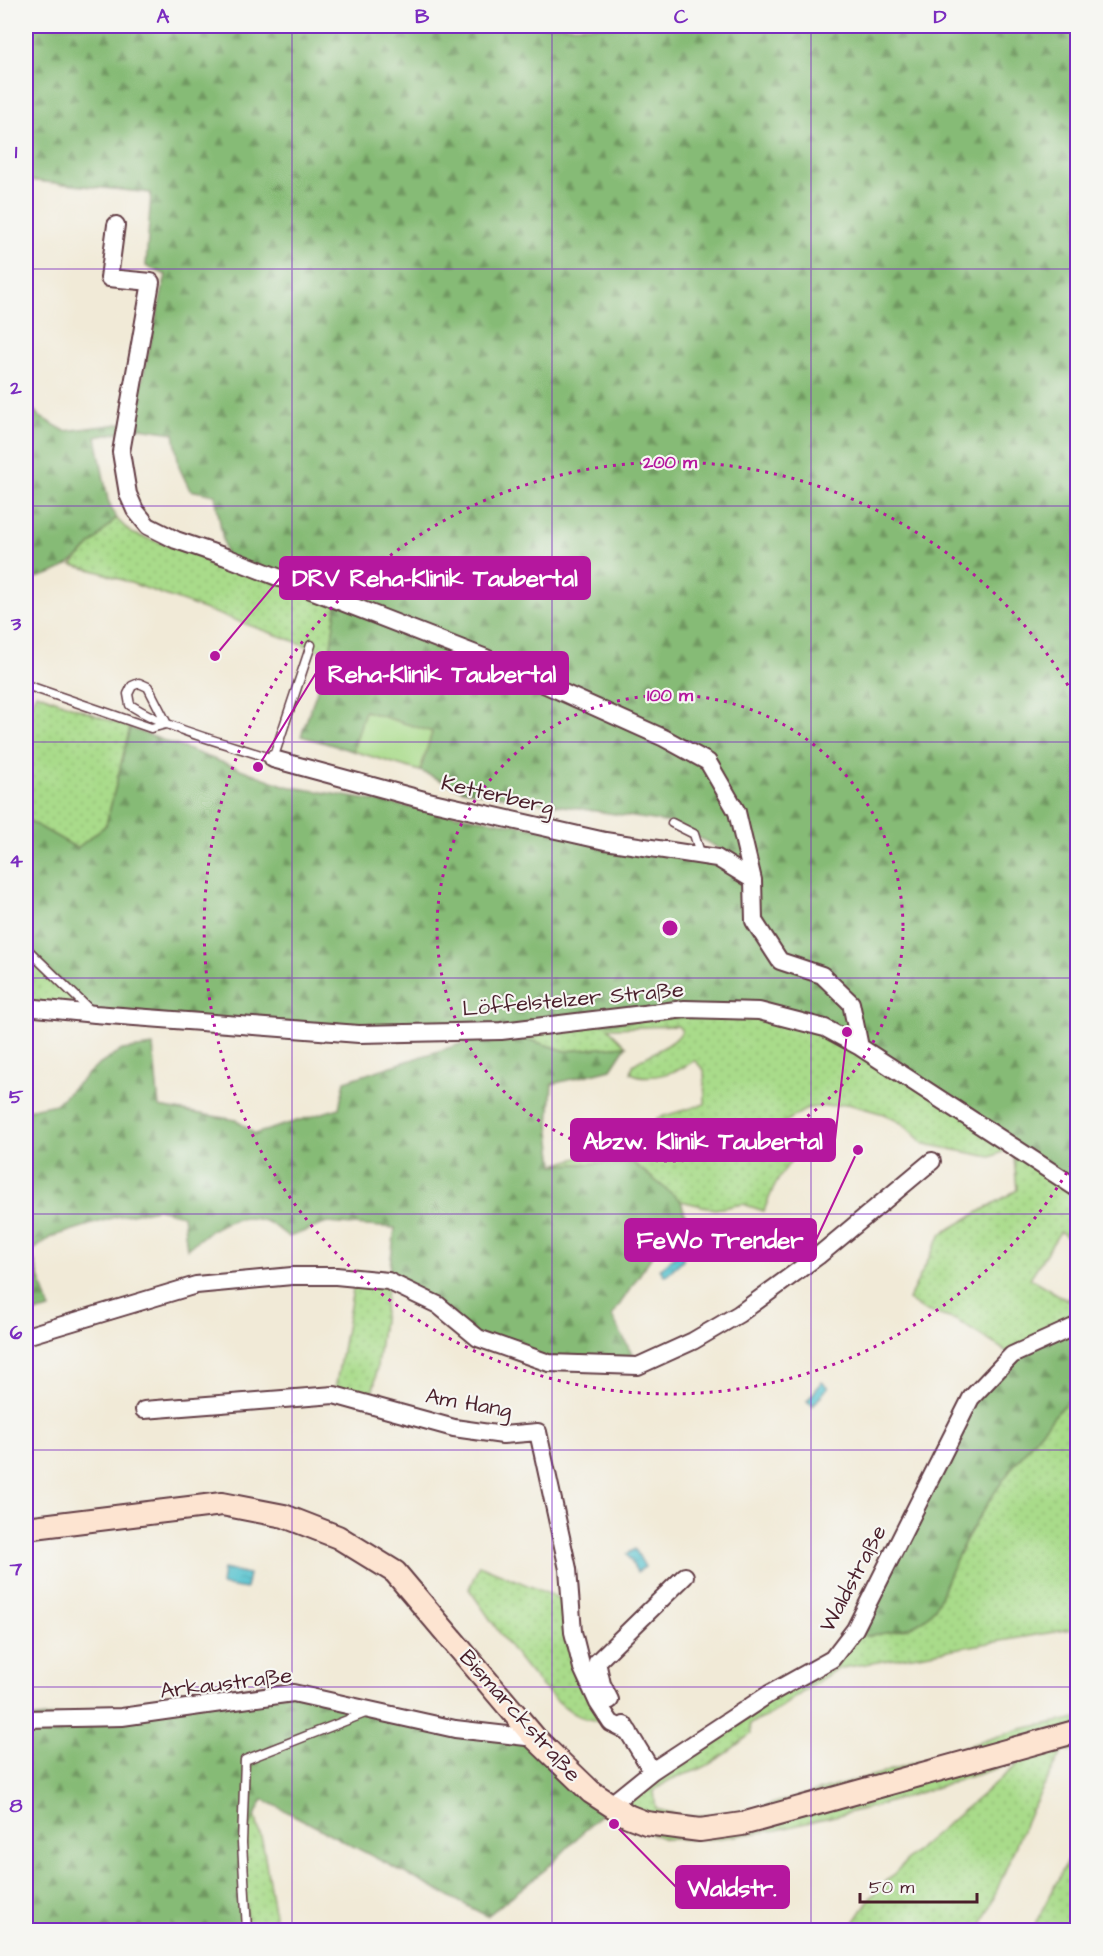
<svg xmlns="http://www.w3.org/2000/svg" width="1103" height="1956" viewBox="0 0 1103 1956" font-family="'Architects Daughter',sans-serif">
	<defs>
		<pattern id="grass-dots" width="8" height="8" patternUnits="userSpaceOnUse" patternTransform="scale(1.5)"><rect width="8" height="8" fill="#a9db8a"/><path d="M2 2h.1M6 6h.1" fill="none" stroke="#93bc77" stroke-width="1.8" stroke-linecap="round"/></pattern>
		<pattern id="forest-firs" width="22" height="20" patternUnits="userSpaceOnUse" patternTransform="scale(1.5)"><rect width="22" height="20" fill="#86bb76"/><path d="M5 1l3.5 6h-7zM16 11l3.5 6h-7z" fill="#709761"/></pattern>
		<pattern id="water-ripples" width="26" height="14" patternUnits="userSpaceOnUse" patternTransform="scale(1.5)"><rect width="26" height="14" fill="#56c3cf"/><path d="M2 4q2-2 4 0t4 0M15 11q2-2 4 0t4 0" fill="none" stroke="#4ca7b2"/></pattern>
	</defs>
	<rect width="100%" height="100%" fill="#f6f6f2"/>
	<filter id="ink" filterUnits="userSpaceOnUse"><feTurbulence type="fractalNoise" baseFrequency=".0167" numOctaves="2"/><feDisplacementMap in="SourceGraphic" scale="12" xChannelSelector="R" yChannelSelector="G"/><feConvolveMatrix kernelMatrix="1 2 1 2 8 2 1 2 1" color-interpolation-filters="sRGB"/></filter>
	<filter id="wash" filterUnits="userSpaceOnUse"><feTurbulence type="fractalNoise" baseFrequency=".008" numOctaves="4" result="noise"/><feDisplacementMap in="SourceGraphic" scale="24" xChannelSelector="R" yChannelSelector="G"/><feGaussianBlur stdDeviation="1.35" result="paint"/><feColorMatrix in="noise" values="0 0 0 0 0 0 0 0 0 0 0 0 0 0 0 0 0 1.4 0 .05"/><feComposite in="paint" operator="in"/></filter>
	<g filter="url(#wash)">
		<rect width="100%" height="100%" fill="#f1ead7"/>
		<path fill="url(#grass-dots)" stroke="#7a7d5a" stroke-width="1.5" d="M116,518L131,533L337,601L330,654L100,572L72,565Z
			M36,693L130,728L106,825L77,849L26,819V715Z
			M26,948L95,1014L26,1007Z
			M685,1009L759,1011L825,1028L860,1047L1077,1189V1244L1060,1232L1030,1278L1067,1300L1077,1282V1325L1012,1355L956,1320L923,1310L908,1300L941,1234L1017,1190L1013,1147L991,1157L924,1144L903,1124L884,1114L848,1104L808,1108L775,1128L812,1140C788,1159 774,1183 764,1211L743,1204L715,1209L681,1201L632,1162L554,1165L612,1148L610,1139L659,1126L657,1118L705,1104L704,1070L694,1060C681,1072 648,1082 631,1073L633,1065C648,1053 673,1047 682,1031L678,1026L608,1028L626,1046L566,1051L501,1031Z
			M355,1278L388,1281L375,1382L369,1404L334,1395Z
			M1077,1391V1628L836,1669L768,1716L750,1724L751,1734C735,1746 718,1761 700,1769C678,1778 675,1774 654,1791L656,1809L686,1817L747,1811L879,1774L1021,1729L1077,1718V1750L1063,1751L1029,1814L980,1930H849L871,1897L921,1846L1023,1760L880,1805L777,1830L712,1839H665L601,1814L610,1805L832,1659L855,1629L865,1636C882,1633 903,1632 918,1623C939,1612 942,1589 951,1570C981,1503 1028,1443 1077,1391Z
			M479,1565L571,1603L573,1632L611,1723C600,1721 584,1720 575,1714C534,1689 497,1628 469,1589Z
			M255,1815L263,1845L277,1930H247L242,1843Z
			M1077,1842V1930H1032Z"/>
		<path fill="url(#forest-firs)" stroke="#686d50" stroke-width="1.5" d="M26,26H1077V1189L860,1047L759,1011L503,1032L566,1051L626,1046L611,1069L552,1084L549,1124L554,1165L632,1162L681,1201L687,1222L660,1244L612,1316L638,1366L549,1363L478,1338L388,1281L395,1228L327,1223L289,1237C281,1232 273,1223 265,1221C234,1210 208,1231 187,1249L183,1215L157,1209L115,1217L51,1237L31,1252L50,1309L26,1315V1110L56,1104L94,1068L122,1050L153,1046L159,1107L236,1120L255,1134L339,1108L345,1081L498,1032L359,1034L95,1014L26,948V819L77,848L106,825L130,728L286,786L701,856L751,878L722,850L672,823L463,790L420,771L432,732L365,711L353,751L301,736L330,654L337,601L226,557L215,495L190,490L179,467L174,433L140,428L96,437L108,500L116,518C88,547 69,576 26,579V402L40,417L65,431L127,423L133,420L166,275L146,266L151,193L26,180Z
			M1077,1325V1391C1028,1443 981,1503 951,1570C942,1589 939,1612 918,1623C903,1632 882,1633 865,1636L855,1629L971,1398L1012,1355Z
			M293,1693L535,1738L610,1805L546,1869L487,1916L263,1799L242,1843L247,1930H26V1719Z"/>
		<path fill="#a9db8a" stroke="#7a7d5a" stroke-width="1.5" d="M365,711L432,732L420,771L353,751Z"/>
		<path fill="url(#water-ripples)" stroke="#50717d" stroke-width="1.5" d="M679,1252L684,1259L665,1276L660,1269Z
			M822,1382L828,1387L813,1406L807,1401Z
			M635,1549L645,1567L637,1572L627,1554Z
			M223,1569L249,1574L246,1589L221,1585Z"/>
	</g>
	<g filter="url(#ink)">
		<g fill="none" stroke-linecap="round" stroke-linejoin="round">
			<g stroke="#633d45" stroke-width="11">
				<path id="lane" d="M26,685L151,728L166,724
					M167,724L148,687L139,683L132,686L128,694L130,705C173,732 226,743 273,759L311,645
					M672,823L694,834L701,856
					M26,948L92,1012
					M247,1930L242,1843L245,1760L368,1712"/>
			</g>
			<g stroke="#633d45" stroke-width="20">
				<path id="street" d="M116,225L109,278L151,282L121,452L128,494L135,510L148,526L176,540L226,557L486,658L664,738L708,762L737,812L753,880
					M273,759L424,800L605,841L717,858L753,880L754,921L780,961L822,975L851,1003L860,1047
					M26,1007L95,1014L359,1034L501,1031L685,1009L759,1011L825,1028L860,1047L1078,1189
					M26,1336L196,1285L292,1276H336L388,1281L438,1305L478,1338L549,1363L638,1366L693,1341L739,1314L818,1256L932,1161
					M144,1410L334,1395L454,1428L503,1435L538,1432L568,1569L573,1632L582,1668L598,1703L611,1723L629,1732
					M610,1700L602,1684L597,1662L685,1576
					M26,1719L122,1717L293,1693L455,1729L535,1738
					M624,1725L652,1771
					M610,1805L652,1771L769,1694L832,1659L855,1629L971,1398L1012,1355L1078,1325"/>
			</g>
			<g stroke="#633d45" stroke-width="26">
				<path id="secondary" d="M26,1528L222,1504L284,1516L338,1537L395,1572L535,1738L591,1792L628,1816L646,1823L700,1830L742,1824L1078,1731"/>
			</g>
			<use href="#lane" stroke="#fff" stroke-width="8"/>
			<use href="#street" stroke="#fff" stroke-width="16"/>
			<use href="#secondary" stroke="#fde4d1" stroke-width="22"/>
		</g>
	</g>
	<path fill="none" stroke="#7b2cbf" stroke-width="1.5" stroke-opacity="0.55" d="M292,26V1930M552,26V1930M811,26V1930M26,269H1078M26,506H1078M26,742H1078M26,978H1078M26,1214H1078M26,1450H1078M26,1687H1078"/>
	<g fill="none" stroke="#b5179e" stroke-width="3" stroke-dasharray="3 6">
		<circle cx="670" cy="928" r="233"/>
		<path d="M1076 1157A466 466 0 1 1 1076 699"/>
	</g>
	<g text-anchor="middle" stroke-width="4.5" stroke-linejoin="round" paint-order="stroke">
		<g font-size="22" fill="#4a1f2b" stroke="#f6f6f2">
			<text transform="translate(498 794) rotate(13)" y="8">Ketterberg</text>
			<text transform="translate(573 998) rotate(-5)" y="8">Löffelstelzer Straße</text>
			<text transform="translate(469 1402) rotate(10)" y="8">Am Hang</text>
			<text transform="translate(852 1578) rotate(-62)" y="8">Waldstraße</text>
			<text transform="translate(226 1682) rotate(-7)" y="8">Arkaustraße</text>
			<text transform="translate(521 1715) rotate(48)" y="8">Bismarckstraße</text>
		</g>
	</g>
	<circle cx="670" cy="928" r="9" fill="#b5179e" stroke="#f6f6f2" stroke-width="3"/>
	<g font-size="18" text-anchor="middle" font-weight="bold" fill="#b5179e" stroke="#f6f6f2" stroke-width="4.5" stroke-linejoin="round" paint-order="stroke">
		<text x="670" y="468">200 m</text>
		<text x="670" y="701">100 m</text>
	</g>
	<path fill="none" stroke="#b5179e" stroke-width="2" d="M215 656L280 578M258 767L316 673M847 1032L835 1140M858 1150L816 1240M614 1824L676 1887"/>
	<g fill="#b5179e" stroke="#f6f6f2" stroke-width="2">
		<circle cx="215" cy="656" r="6"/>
		<circle cx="258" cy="767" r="6"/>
		<circle cx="847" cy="1032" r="6"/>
		<circle cx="858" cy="1150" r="6"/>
		<circle cx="614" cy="1824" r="6"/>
	</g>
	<g fill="#b5179e" stroke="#b5179e" stroke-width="2">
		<rect x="280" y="557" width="310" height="42" rx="6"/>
		<rect x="316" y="652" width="252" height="42" rx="6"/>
		<rect x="571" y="1119" width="264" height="42" rx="6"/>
		<rect x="625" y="1219" width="191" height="42" rx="6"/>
		<rect x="676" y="1866" width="113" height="42" rx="6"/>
	</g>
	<g font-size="24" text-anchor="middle" font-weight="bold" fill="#fff">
		<text x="435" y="586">DRV Reha-Klinik Taubertal</text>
		<text x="442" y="682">Reha-Klinik Taubertal</text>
		<text x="703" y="1149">Abzw. Klinik Taubertal</text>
		<text x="720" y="1248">FeWo Trender</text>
		<text x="732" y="1896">Waldstr.</text>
	</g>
	<rect width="1103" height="1956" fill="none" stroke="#f6f6f2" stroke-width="66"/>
	<path d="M860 1893v9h117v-9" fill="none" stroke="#4a1f2b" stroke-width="3"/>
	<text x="869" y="1893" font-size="18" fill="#4a1f2b" stroke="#f6f6f2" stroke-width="4.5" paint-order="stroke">50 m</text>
	<rect x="33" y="33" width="1037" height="1890" fill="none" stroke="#7b2cbf" stroke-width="2"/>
	<g font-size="20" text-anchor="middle" font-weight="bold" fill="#7b2cbf">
		<text x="163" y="23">A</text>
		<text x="422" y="23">B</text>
		<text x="681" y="23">C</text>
		<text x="940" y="23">D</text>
		<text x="16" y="158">1</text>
		<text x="16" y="394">2</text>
		<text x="16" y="630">3</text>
		<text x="16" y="867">4</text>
		<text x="16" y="1103">5</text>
		<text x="16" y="1339">6</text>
		<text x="16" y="1575">7</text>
		<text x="16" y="1812">8</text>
	</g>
</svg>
